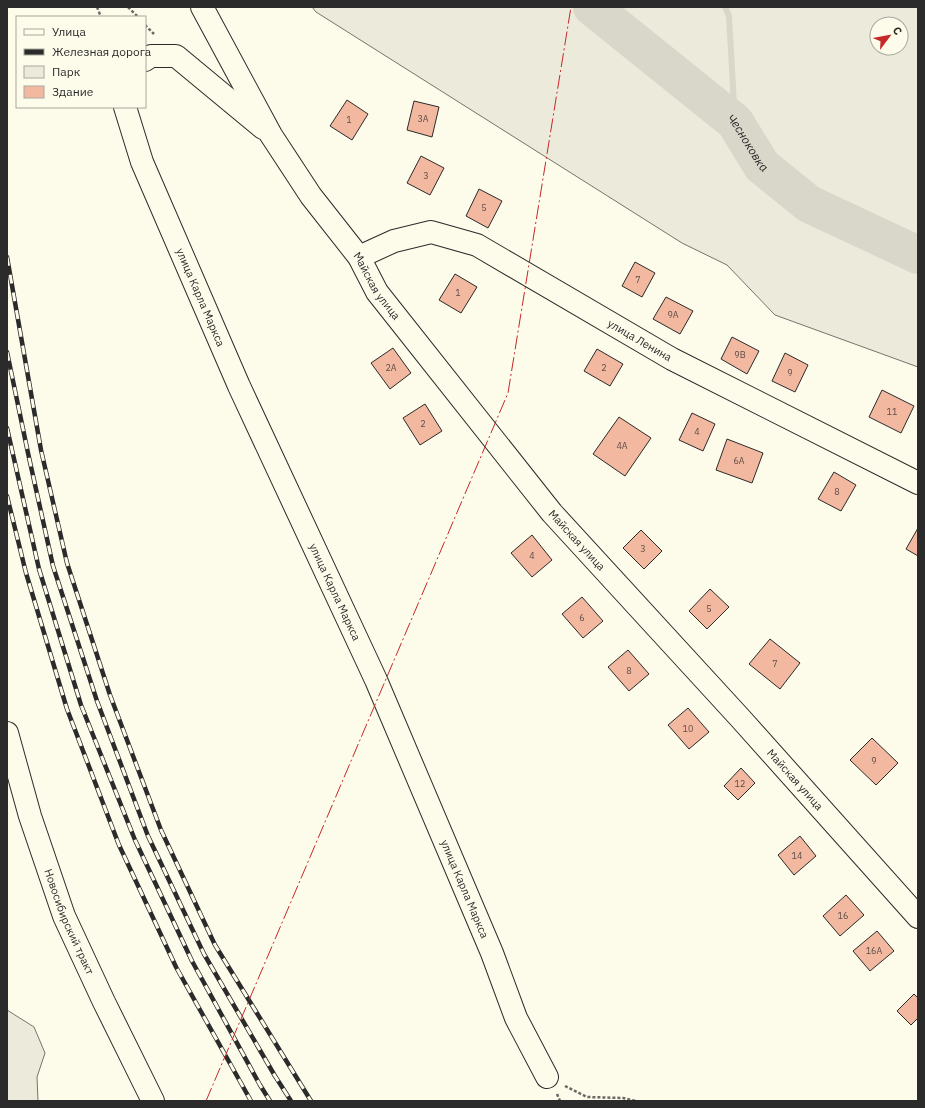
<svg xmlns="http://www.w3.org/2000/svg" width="925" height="1108" viewBox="0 0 925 1108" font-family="'IBM Plex Sans',sans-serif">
	<rect width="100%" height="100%" fill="#fdfbea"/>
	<path fill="#ecebdb" stroke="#74746e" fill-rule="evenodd" d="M312,7H918V367L775,315L727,265L682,243L316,12ZM877,24H901V48H877Z
		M7,1010L34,1027L45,1053L37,1077L38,1101H7Z"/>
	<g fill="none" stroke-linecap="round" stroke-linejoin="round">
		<path stroke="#d8d7c9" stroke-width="6" d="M725,7L729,16L735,122"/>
		<path stroke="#d8d7c9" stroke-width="38" id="s1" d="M592,7L735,122L762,166L809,204L918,255"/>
	</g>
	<path fill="#f2b8a0" stroke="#2b2b2b" d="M347,100L368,114L352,140L330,126Z
		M414,101L439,107L432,137L407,130Z
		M421,156L444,168L430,195L407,183Z
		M479,189L502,201L488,228L466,216Z
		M635,262L655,273L642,297L622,286Z
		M455,274L477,287L461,313L439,300Z
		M666,297L693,311L680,334L653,319Z
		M732,337L759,351L747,374L721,359Z
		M393,348L411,373L390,389L371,363Z
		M597,349L623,364L610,386L584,371Z
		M785,353L808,365L795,392L772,381Z
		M882,390L914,406L901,433L869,417Z
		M425,404L442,431L420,445L403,418Z
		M692,413L715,424L703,451L679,440Z
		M619,417L651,438L625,476L593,454Z
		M727,439L763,453L752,483L716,470Z
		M834,472L856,485L841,511L818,499Z
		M918,528V556L906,549Z
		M641,530L662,551L644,569L623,548Z
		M532,535L552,560L532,577L511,553Z
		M710,589L729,607L707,629L689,611Z
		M582,597L603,621L583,638L562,614Z
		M770,639L800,663L780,689L749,664Z
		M628,650L649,674L629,691L608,667Z
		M688,708L709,732L689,749L668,725Z
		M872,738L898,763L876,785L850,760Z
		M741,768L755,783L738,800L724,786Z
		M800,836L816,856L794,875L778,855Z
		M846,895L864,915L840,936L823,916Z
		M877,931L894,951L870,971L853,951Z
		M914,994L918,998V1018L911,1025L897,1011Z"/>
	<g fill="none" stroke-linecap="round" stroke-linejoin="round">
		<g stroke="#2b2b2b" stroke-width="24">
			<g id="minor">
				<path id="s2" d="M202,7L271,135L311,196L359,257L377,292L552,513L741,719L918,917"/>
				<path d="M145,60L151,56H176L263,128"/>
				<path id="s3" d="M125,107L142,162L239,386L376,680L492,953L516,1018L547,1077"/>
				<path id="s4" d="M359,257L394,241L431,232L477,245L672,359L918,483"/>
			</g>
		</g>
		<g stroke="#2b2b2b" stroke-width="24">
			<g id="major">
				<path id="s5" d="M7,733L30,816L64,916L104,1002L153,1101"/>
			</g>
		</g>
		<path stroke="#6a6964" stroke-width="2.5" stroke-dasharray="3 2" stroke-linecap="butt" d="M97,7L101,17
			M128,7L138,17
			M145,25L154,34
			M565,1086L587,1097L623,1098L636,1101
			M557,1094L560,1101"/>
		<use href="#minor" stroke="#fdfbea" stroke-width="22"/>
		<use href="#major" stroke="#fdfbea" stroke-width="22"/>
		<g stroke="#2b2b2b" stroke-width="4.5">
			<path id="rail" d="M7,257L41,450L67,563L110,695L161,830L215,945L311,1101
				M7,352L28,453L53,566L97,701L148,836L204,954L275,1076L291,1101
				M7,428L39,569L81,705L135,840L192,961L260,1085L270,1101
				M7,496L26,573L67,709L119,845L176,967L251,1101"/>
		</g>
		<use href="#rail" stroke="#fdfbea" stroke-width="3" stroke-dasharray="9" stroke-linecap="butt"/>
		<path stroke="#c62828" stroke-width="1" stroke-dasharray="14 3 2 3" stroke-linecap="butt" d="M206,1101L508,393L571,7"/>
	</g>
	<g text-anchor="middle" stroke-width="3" stroke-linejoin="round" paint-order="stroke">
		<g font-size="9" fill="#5d4e48">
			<text x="423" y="122">3А</text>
			<text x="349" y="123">1</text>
			<text x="426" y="179">3</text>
			<text x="484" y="211">5</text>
			<text x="638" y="283">7</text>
			<text x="458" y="296">1</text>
			<text x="673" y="318">9А</text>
			<text x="740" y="358">9В</text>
			<text x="391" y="371">2А</text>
			<text x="604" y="371">2</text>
			<text x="790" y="376">9</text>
			<text x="892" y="415">11</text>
			<text x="423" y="427">2</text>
			<text x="697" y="435">4</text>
			<text x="622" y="449">4А</text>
			<text x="739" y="464">6А</text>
			<text x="837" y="495">8</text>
			<text x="643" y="552">3</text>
			<text x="532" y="559">4</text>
			<text x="709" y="612">5</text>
			<text x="582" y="621">6</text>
			<text x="775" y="667">7</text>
			<text x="629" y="674">8</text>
			<text x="688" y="732">10</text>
			<text x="874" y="764">9</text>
			<text x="740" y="787">12</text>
			<text x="797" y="859">14</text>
			<text x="843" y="919">16</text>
			<text x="874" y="954">16А</text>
		</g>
		<g font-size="11" fill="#2b2b2b" stroke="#fdfbea">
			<text dy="4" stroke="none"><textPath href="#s2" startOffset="330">Майская улица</textPath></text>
			<text dy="4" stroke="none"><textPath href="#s3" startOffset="205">улица Карла Маркса</textPath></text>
			<text dy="4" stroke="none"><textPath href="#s4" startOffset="313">улица Ленина</textPath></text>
			<text dy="4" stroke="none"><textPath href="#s2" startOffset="654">Майская улица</textPath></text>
			<text dy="4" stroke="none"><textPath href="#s3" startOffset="529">улица Карла Маркса</textPath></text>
			<text dy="4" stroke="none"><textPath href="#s2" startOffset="978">Майская улица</textPath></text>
			<text dy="4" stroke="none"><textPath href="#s3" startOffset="853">улица Карла Маркса</textPath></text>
			<text dy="4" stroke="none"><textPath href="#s5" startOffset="199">Новосибирский тракт</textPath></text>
		</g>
		<g font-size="12" font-style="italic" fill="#2b2b2b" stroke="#fdfbea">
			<text dy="4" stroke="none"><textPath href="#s1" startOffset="208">Чесноковка</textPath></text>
		</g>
	</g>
	<rect width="925" height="1108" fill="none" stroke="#2b2b2b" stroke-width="16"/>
	<rect x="16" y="16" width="130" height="92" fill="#fdfbea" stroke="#a9a89e"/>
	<rect x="24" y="29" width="20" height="6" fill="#fdfbea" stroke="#a9a89e"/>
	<text x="52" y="36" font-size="12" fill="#2b2b2b">Улица</text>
	<rect x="24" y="49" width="20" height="6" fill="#2b2b2b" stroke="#a9a89e"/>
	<text x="52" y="56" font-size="12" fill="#2b2b2b">Железная дорога</text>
	<rect x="24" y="66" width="20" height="12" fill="#ecebdb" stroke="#a9a89e"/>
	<text x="52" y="76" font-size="12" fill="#2b2b2b">Парк</text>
	<rect x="24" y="86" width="20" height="12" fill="#f2b8a0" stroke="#a9a89e"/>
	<text x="52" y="96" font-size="12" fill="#2b2b2b">Здание</text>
	<g transform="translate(889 36) rotate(58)"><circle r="19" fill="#fdfbea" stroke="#a9a89e"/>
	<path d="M0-3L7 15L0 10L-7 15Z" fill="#c62828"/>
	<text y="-6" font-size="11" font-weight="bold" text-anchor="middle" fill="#2b2b2b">С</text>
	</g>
</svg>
